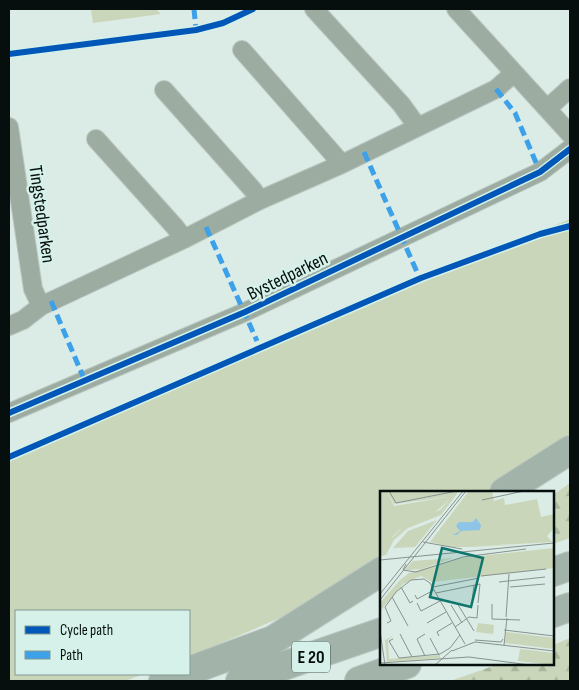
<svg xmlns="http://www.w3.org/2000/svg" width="579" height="690" viewBox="0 0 579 690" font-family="'Sofia Sans Condensed',sans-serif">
	<defs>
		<pattern id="forest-firs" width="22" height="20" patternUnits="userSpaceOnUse" patternTransform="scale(1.25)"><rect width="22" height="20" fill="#c9d6b9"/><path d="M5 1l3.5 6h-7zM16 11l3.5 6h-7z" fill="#abb69e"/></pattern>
	</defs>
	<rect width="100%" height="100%" fill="#dbebe6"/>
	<path fill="url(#forest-firs)" d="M570,483V538L553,544V495Z
		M570,638V681H450L499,664H553V645Z"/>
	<path fill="#c9d6b9" d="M91,9H156L161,14L93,23Z
		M570,219V440L486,492H382L381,557L289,614L189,657V611H16V674H144L125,681H9V453Z"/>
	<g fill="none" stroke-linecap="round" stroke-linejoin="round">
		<g stroke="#bbc6c2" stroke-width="20">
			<path id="minor" d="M314,9L401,104L417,126
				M456,9L570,134
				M242,50L342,164
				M164,90L253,190L260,200
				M548,108L570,88
				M9,127L33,289L41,306
				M96,139L175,227L184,239
				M9,326L23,320L41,306L184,239L260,200L342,164L496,89L514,73
				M9,413L245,312L540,172L570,149"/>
		</g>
		<g stroke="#bbc6c2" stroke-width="30">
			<path id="motorway" d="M504,492L570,450
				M553,572L570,566
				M553,613L570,607
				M189,671L273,640L382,571
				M163,681L183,674
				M240,681L382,632
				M359,681L407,664"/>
		</g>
		<use href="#minor" stroke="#9daca1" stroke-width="18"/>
		<use href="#motorway" stroke="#a2b3aa" stroke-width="28"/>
		<path stroke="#3ca1e9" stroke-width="5" stroke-dasharray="10 5" stroke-linecap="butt" d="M194,9L196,30
			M496,89L515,113L540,172
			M364,152L417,272
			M206,227L257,341
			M51,301L85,381"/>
		<g stroke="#d5f1ea" stroke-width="9">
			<path id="cycleway" d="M9,54L196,30L223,23L253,9
				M9,413L245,312L540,172L570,149
				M9,457L421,278L540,234L570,226"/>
		</g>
		<use href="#cycleway" stroke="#0057b8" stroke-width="6"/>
	</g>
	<g text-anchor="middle" stroke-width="5" stroke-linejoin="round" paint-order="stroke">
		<rect fill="#d5f1ea" stroke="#44534f" stroke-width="1" x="292" y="641.5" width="38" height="31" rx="4"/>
		<g font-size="18" font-weight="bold" fill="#060f0d">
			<text x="311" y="663">E 20</text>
		</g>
		<g font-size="19" fill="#060f0d" stroke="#d5f1ea">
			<text transform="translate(43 214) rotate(82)" y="7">Tingstedparken</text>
			<text transform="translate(287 275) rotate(-26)" y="7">Bystedparken</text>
		</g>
	</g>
	<g transform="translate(380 491)">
		<rect width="174" height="174" fill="#dbebe6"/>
		<path d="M0,0H7L14,15L67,6L69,9L53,23L19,39L12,46L14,49L6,64L0,65ZM89,0H112L114,10L124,7L125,14L157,8L161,26L174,23V37L167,45L172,51L82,56L50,51Z" fill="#c9d6b9"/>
		<path d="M79,0L61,24L28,37L14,49L12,47L25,34L60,19L69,9L66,6L14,13ZM89,0H95L56,50L73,55L142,54L82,56H70L52,51ZM57,29L35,56L13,57L28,40ZM73,67L42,78L25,79L33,70ZM20,89L23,93L0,120V112ZM13,145L8,149L9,168L60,164V167L7,171L5,149Z" fill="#c9d6b9"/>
		<path d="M174,57V77L52,91L41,85L23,93L20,89L29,82L81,67ZM98,132L114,134L113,143L96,141ZM126,141L174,147V158L125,152Z" fill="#c9d6b9"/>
		<path d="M7,0H79L14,13ZM140,158L174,162V174L138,170Z" fill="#c9d6b9"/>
		<path d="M96,27L101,34L100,39L81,40L77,44H73L80,40L76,35L79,31H93Z" fill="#8ec4e5"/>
		<path fill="none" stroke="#86938f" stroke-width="1" d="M9,0L16,12L77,0M102,9L144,0M43,51L82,58M0,69L174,52M26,73L23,79L36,81L83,66L146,58M101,85L166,78M119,91L165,86M21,96L30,112L33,110M53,96L99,87M130,96L165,93M56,102L100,93L98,112M0,103L83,0M35,104L37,108L54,99M12,106L28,135M0,109L86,0M92,110L94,94M37,112L41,120L60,110M77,112L94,140M112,113V128L140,129M71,114L82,132M126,126L129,83M7,132L11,130L5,116L16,101L31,89L44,88L50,92L85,153M47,132L66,121M75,136L89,126L97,127L98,114M124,139L174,145M0,140L5,174M20,143L32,166M45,143L37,148L45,165M59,145L57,141L72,132M50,147L59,164M13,148L9,150L19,167L60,163L70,157L80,144M95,149L121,151L123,148M124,154L127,127M72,160L95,151L174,160M0,172L89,166L150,174M55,174L72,159"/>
		<path fill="#0f766e" fill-opacity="0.15" stroke="#0f766e" stroke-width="2.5" d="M62,57L103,67L91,116L50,106Z"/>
		<rect width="174" height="174" fill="none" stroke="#060f0d" stroke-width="2.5"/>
	</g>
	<rect width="579" height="690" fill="none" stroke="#060f0d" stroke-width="20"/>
	<rect x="15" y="610" width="175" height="65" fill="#d5f1ea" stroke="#829792"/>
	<rect x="25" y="626" width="25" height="8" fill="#0057b8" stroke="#829792"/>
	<text x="60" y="635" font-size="15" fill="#060f0d">Cycle path</text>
	<rect x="25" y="651" width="25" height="8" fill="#3ca1e9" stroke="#829792"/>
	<text x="60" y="660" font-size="15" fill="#060f0d">Path</text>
</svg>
